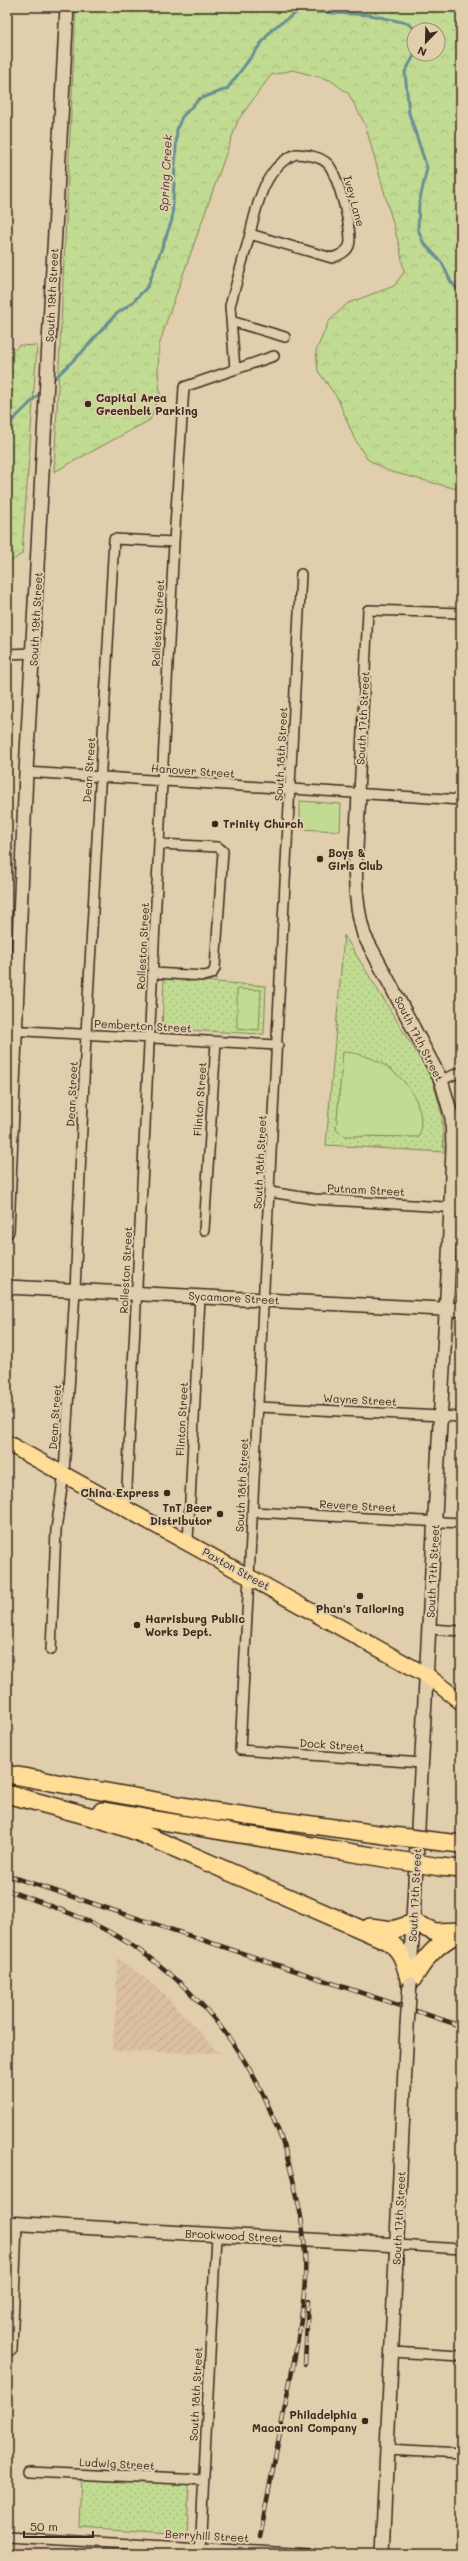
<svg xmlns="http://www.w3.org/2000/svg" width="468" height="2561" viewBox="0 0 468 2561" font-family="Mali,sans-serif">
	<defs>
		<pattern id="industrial-furrows" width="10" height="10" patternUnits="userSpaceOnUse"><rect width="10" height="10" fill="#dac0a1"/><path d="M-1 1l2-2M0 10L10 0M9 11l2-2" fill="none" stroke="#bca58a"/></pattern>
		<pattern id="green-dots" width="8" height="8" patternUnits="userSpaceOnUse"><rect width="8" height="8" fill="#c2db92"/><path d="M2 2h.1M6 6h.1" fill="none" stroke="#a8bc7d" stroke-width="1.8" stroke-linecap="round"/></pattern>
		<pattern id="forest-crowns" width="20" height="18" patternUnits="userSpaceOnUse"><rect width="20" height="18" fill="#c2db92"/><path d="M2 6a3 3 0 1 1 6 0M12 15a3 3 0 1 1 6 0" fill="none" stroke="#a8bc7d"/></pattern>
	</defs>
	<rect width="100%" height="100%" fill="#e1ceac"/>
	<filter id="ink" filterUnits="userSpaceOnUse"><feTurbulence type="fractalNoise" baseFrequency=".025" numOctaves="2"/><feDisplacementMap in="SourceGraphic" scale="8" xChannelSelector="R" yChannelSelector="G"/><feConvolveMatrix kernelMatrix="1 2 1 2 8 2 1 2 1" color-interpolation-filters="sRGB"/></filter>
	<g filter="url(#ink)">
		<path fill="#dac0a1" d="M7,2544L186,2553L187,2554H7Z"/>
		<path fill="url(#industrial-furrows)" d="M117,1958L156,1986L219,2053L112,2051L116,2006Z"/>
		<path fill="url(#green-dots)" stroke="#7e8258" d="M344,935L432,1078L442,1115L444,1152L326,1145Z
			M164,978L266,986L264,1034L162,1029Z
			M81,2477L189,2484L187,2534L79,2527Z"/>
		<path fill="url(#forest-crowns)" stroke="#7e8258" fill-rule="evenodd" d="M76,7H461V490L388,471L367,459L354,438L338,399L318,371L316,351L329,321L348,303L394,286L404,272L400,248L365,124L348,93L330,80L293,70L271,75L238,120L167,320L159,346L158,372L160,393L150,420L54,472ZM414,30H438V54H414Z
			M19,345L37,346L22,554L7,564V358Z"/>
		<path fill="#c2db92" stroke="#7e8258" d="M300,801L341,804L340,831L300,829Z
			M237,989L261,990L259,1030L237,1028Z
			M343,1052C383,1053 431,1092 419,1137L345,1136L336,1130Z"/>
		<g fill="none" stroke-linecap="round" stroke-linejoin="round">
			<path stroke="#678f94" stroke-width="3" d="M415,54L405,72L409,113L427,168L419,204L418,229L423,242L442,263L451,282L461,293
				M52,381L82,352L115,315L132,303L148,286L172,220L177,129L182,117L199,99L227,89L272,29L299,11L370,15L407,23L416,30
				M7,426L41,392"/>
			<g stroke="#3b2a1e" stroke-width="12">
				<path id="street" d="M296,154C307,155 320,156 328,164C337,173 354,234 349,246C346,253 338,256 332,258L250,234C257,204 265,166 296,154Z
					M231,321L285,337
					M235,369L230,306L250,234
					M301,574L240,1750L422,1763
					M7,654L34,653
					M26,772L461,800
					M359,794L368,610L461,613
					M154,973L204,976L212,974L215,968L223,851L218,847L159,844
					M7,1030L278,1045
					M441,1080L461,1072
					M270,1192L314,1199L461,1208
					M204,1230L216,1042
					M259,1407L461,1417
					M126,1507L174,542L184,387L274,356
					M253,1512L461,1523
					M188,1542L200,1297
					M430,1629L461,1631
					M51,1650L56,1530L64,1473L75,1290L86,1034L114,539L174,542
					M398,2245L461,2249
					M7,2349L12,2350L17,2224
					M392,2352L461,2356
					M386,2450L461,2454
					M30,2472L203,2480
					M7,2537L309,2554
					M200,2554L216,2235"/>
			</g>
			<g stroke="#3b2a1e" stroke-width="16">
				<path id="secondary" d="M359,794C357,841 350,889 364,935L441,1080L452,1118L453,1147L449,1258L410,1975
					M7,1231L26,772L67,7
					M7,1287L461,1310
					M7,2223L398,2245
					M382,2554L407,2026"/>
			</g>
			<g stroke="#3b2a1e" stroke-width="18">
				<path id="primary" d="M7,1443L428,1676L461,1702"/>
			</g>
			<g stroke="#3b2a1e" stroke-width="20">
				<path id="highway" d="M7,1774L211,1811L392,1836
					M11,1795L100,1819L138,1832L388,1941C404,1952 405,1965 410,1983
					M102,1811L390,1859
					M442,1842L461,1844
					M440,1867L461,1869
					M370,1927L393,1930L414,1923L435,1932L461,1931
					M410,1983C425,1959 433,1946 459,1933"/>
			</g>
			<use href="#street" stroke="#e1ceac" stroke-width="9"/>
			<use href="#secondary" stroke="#e1ceac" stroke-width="13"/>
			<use href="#primary" stroke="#ffdd96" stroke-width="15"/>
			<use href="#highway" stroke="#ffdd96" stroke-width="17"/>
			<g stroke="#3b2a1e" stroke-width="4.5">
				<path id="rail" d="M7,1875L461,2026
					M7,1890C36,1901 65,1910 92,1923C190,1970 261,2060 289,2164C299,2202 307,2239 305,2278C303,2318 295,2357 287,2396C278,2442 269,2489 260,2536
					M305,2364L308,2301"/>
			</g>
			<use href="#rail" stroke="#e1ceac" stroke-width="3" stroke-dasharray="9" stroke-linecap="butt"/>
			<g stroke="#3b2a1e" stroke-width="16" stroke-linecap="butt">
				<path id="secondary-bridge" d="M407,2026L410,1983"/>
			</g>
			<g stroke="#3b2a1e" stroke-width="20" stroke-linecap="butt">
				<path id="highway-bridge" d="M392,1836L442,1842
					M390,1859L440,1867"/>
			</g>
			<use href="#secondary-bridge" stroke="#e1ceac" stroke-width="13"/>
			<use href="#highway-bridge" stroke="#ffdd96" stroke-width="17"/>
		</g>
	</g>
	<g fill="#3b2a1e" stroke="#e1ceac" stroke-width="1.5">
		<circle cx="88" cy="404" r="4"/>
		<circle cx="215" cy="824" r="4"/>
		<circle cx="320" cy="859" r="4"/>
		<circle cx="167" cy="1493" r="4"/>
		<circle cx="220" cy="1514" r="4"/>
		<circle cx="360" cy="1596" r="4"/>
		<circle cx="137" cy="1625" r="4"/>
		<circle cx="365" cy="2421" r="4"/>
	</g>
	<g text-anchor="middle" stroke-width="4" stroke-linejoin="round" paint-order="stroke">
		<g font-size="11" fill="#3b2a1e" stroke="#e1ceac">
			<text transform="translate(354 201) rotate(75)" y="4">Ivey Lane</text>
			<text transform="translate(52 295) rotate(-87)" y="4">South 19th Street</text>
			<text transform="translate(36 619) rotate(-87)" y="4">South 19th Street</text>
			<text transform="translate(158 623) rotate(-87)" y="4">Rolleston Street</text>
			<text transform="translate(363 718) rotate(-87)" y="4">South 17th Street</text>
			<text transform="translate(281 754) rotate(-87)" y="4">South 18th Street</text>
			<text transform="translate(89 770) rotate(-86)" y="4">Dean Street</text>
			<text transform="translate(193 771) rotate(4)" y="4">Hanover Street</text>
			<text transform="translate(143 946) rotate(-87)" y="4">Rolleston Street</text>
			<text transform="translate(143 1026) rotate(3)" y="4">Pemberton Street</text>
			<text transform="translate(419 1039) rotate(63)" y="4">South 17th Street</text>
			<text transform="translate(72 1094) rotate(-87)" y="4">Dean Street</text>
			<text transform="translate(200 1099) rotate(-86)" y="4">Flinton Street</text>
			<text transform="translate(260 1162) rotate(-87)" y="4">South 18th Street</text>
			<text transform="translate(366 1190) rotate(3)" y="4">Putnam Street</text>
			<text transform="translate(126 1270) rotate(-87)" y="4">Rolleston Street</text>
			<text transform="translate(234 1298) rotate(3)" y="4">Sycamore Street</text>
			<text transform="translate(360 1400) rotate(3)" y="4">Wayne Street</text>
			<text transform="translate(55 1417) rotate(-86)" y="4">Dean Street</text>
			<text transform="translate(182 1419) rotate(-87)" y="4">Flinton Street</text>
			<text transform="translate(242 1485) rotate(-87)" y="4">South 18th Street</text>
			<text transform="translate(358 1506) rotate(3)" y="4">Revere Street</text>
			<text transform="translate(236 1569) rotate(29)" y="4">Paxton Street</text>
			<text transform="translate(433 1571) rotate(-87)" y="4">South 17th Street</text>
			<text transform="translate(332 1745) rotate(4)" y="4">Dock Street</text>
			<text transform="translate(415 1895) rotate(-87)" y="4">South 17th Street</text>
			<text transform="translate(399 2218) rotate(-87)" y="4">South 17th Street</text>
			<text transform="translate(234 2236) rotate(3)" y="4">Brookwood Street</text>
			<text transform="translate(196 2394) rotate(-87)" y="4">South 18th Street</text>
			<text transform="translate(117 2464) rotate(3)" y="4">Ludwig Street</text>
			<text transform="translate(207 2536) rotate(3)" y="4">Berryhill Street</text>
		</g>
		<g font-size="11" font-weight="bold" fill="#3b2a1e" stroke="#e1ceac" text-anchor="start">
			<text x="96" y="402">Capital Area<tspan x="96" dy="13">Greenbelt Parking</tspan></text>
			<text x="223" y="828">Trinity Church</text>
			<text x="328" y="857">Boys &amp;<tspan x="328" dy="13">Girls Club</tspan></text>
			<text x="159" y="1497" text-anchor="end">China Express</text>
			<text x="212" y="1512" text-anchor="end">TnT Beer<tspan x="212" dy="13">Distributor</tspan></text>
			<text x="360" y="1613" text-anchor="middle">Phan's Tailoring</text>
			<text x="145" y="1623">Harrisburg Public<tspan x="145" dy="13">Works Dept.</tspan></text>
			<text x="357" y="2419" text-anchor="end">Philadelphia<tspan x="357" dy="13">Macaroni Company</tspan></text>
		</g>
		<g font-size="12" font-style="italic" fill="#423b32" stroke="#e1ceac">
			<text transform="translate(166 173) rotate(-87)" y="4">Spring Creek</text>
		</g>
	</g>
	<rect width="468" height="2561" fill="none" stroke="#e1ceac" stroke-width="24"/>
	<rect x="12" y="12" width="444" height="2537" fill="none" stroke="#3b2a1e" stroke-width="1.5" filter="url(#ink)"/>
	<g transform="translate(426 42) rotate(203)"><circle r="19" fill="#e1ceac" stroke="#9f8c73"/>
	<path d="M0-3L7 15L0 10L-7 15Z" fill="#3b2a1e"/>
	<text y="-6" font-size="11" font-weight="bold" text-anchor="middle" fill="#3b2a1e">N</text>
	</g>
	<path d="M24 2531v6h69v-6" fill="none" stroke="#3b2a1e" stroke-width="2"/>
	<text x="30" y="2531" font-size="12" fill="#3b2a1e" stroke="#e1ceac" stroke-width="3" paint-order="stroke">50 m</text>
</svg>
